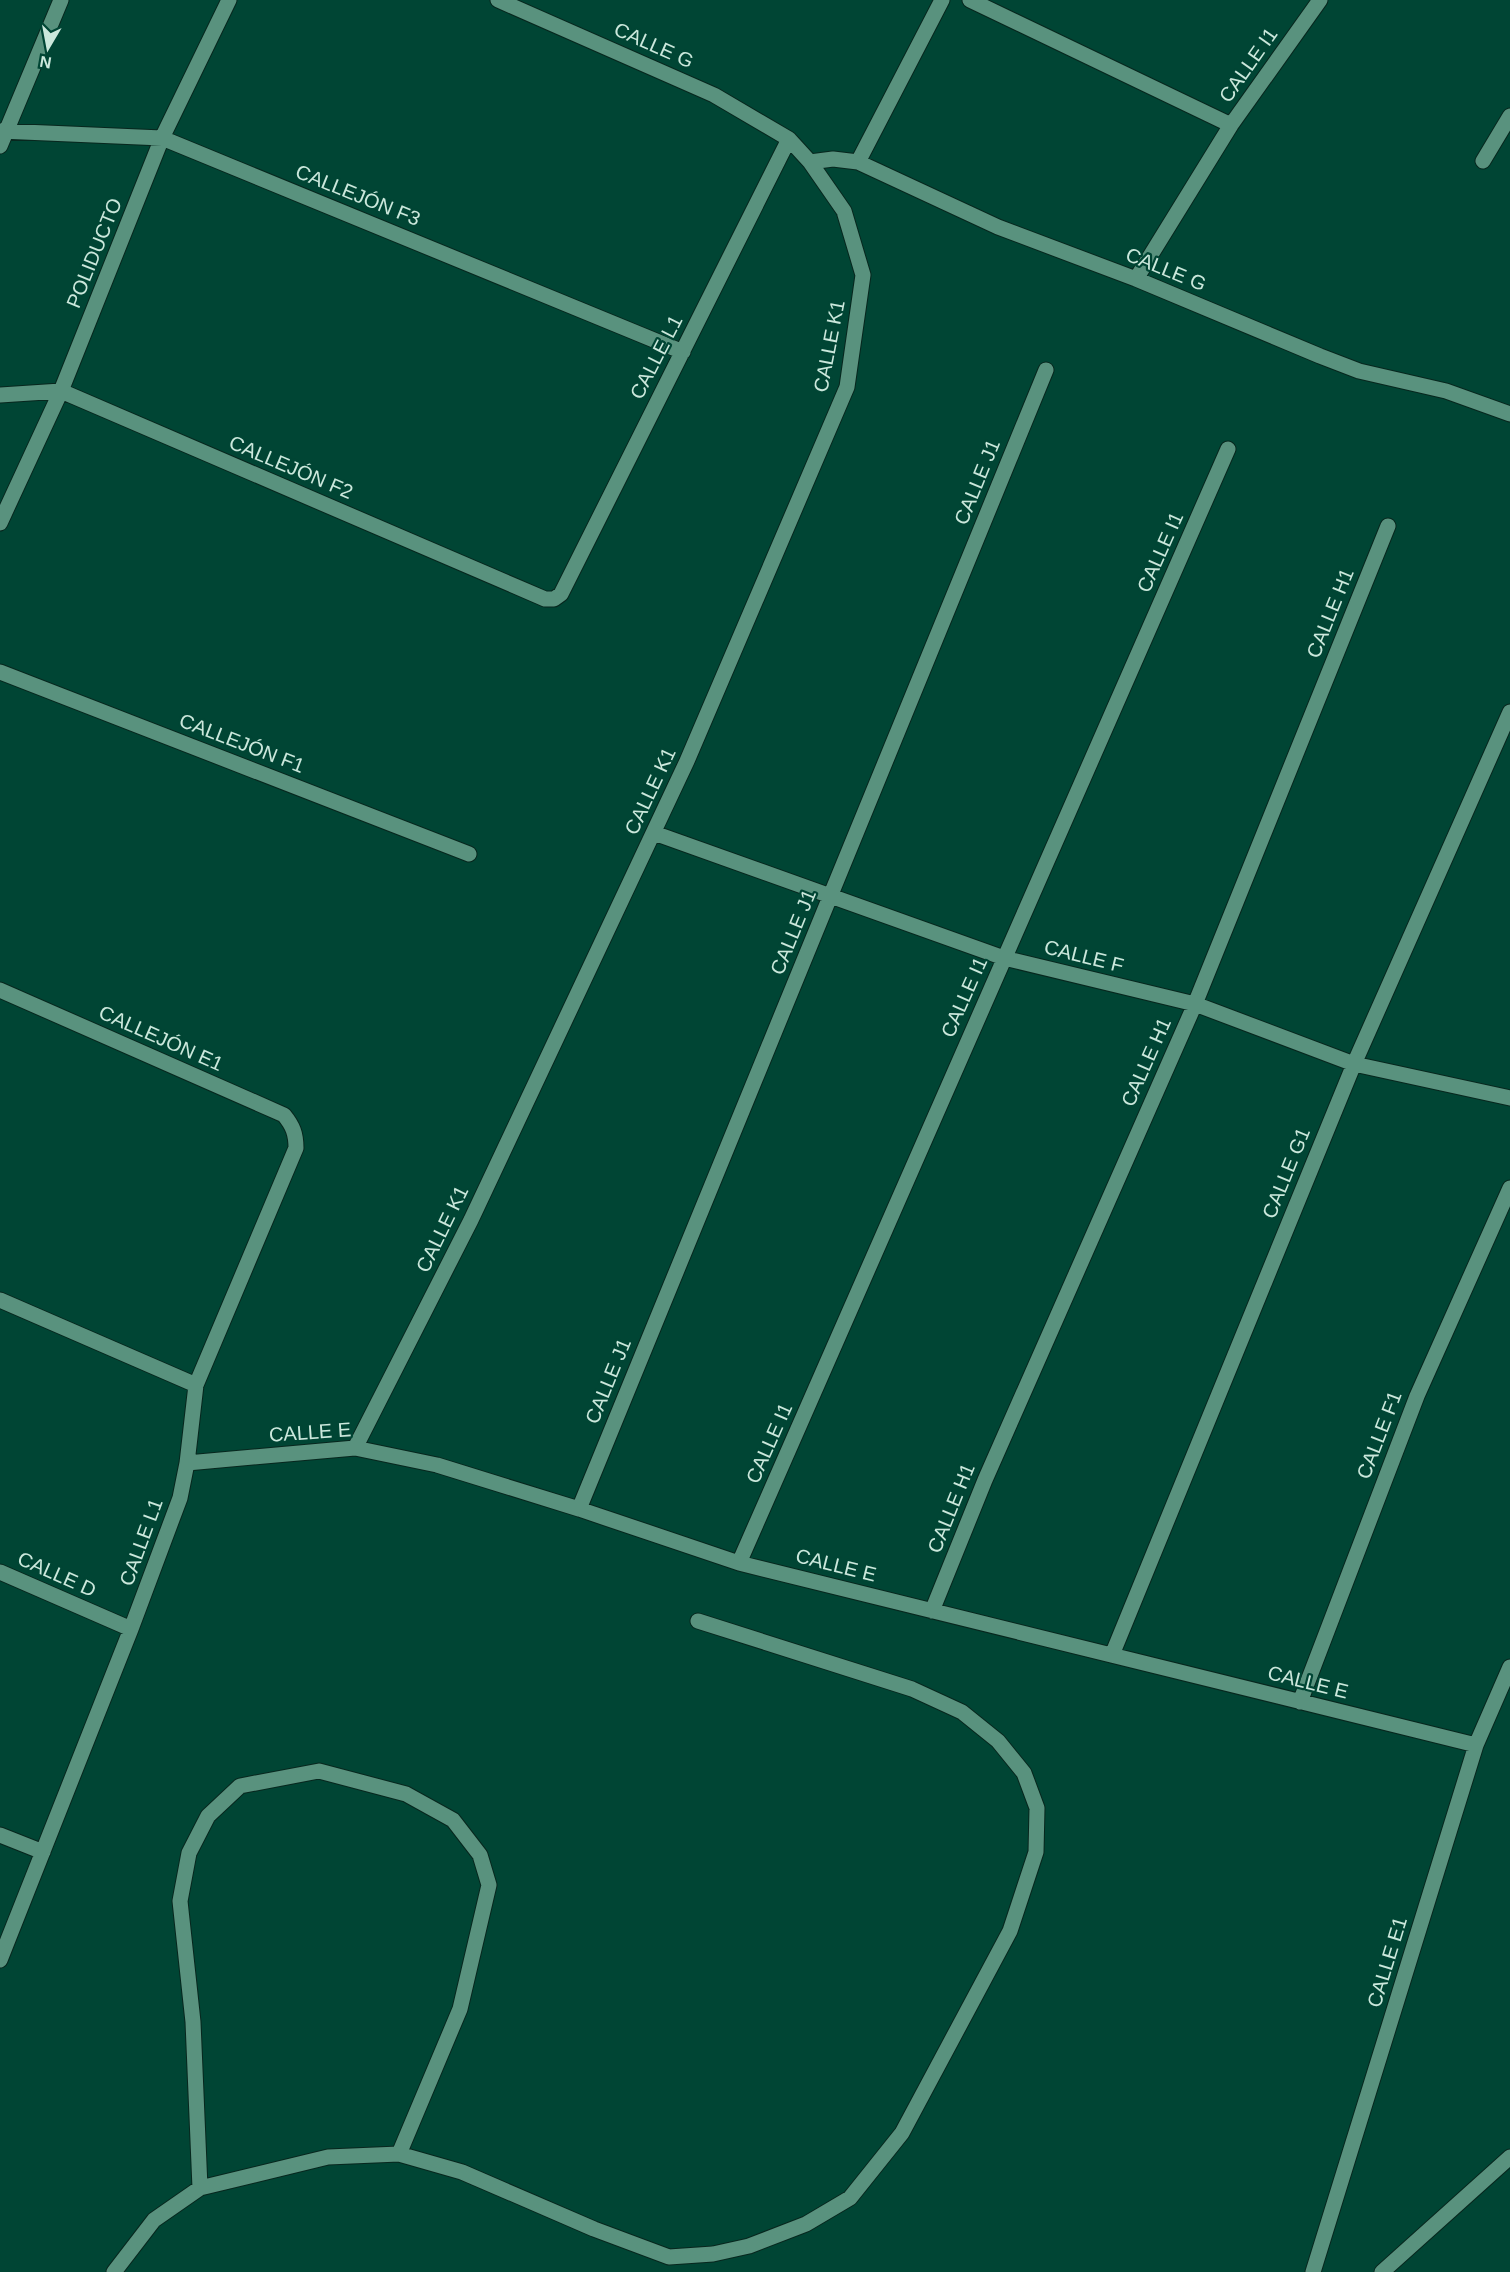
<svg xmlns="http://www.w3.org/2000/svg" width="1510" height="2272" viewBox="0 0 1510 2272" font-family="Helvetica,sans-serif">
	<rect width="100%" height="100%" fill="#004534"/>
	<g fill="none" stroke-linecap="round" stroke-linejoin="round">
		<g stroke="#07271e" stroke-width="17">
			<path id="minor" d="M970,0L1231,125
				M0,131L162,138L683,352
				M0,146L61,0
				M1483,161L1510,116
				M810,162L833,159L858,162L998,227L1136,279L1320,356L1359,371L1446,391L1510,414
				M858,162L942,0
				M1136,279L1231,125L1320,0
				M0,395L61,391L545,599H554L561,594L789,139
				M0,523L61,391L162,138L229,0
				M0,672L469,854
				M654,833L1004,958L1195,1004L1354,1064L1510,1098
				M0,990L284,1115C293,1126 296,1134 296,1148L196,1385L187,1463L180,1498L131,1629L0,1960
				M0,1300L196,1385
				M355,1448L471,1220L687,761L847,387L863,275L844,211L810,162L789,139L714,95L498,0
				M187,1463L355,1448L437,1465L579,1509L739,1563L1476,1745
				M579,1509L1046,370
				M739,1563L1228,449
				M0,1572L131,1629
				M932,1611L985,1480L1195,1004L1388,526
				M1112,1655L1354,1064L1510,712
				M1300,1702L1417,1396L1510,1188
				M0,1835L43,1852
				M200,2188L193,2022L180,1901L189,1853L208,1816L240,1786L319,1771L406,1794L453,1820L480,1855L489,1885L460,2009L399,2154
				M114,2272L154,2220L200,2188L328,2157L399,2154L462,2172L594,2229L669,2257L713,2254L749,2246L806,2224L850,2198L902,2133L1010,1931L1036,1852L1037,1808L1024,1773L998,1741L962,1712L912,1689L698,1621
				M1313,2272L1476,1745L1510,1667
				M1382,2272L1510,2157"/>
		</g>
		<use href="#minor" stroke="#59927e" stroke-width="15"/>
	</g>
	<g text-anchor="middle" stroke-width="4.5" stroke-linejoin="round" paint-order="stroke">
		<g font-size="20" fill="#cbe8dc" stroke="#004534">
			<text transform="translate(654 45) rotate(24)" y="7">CALLE G</text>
			<text transform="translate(1248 65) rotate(-55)" y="7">CALLE I1</text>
			<text transform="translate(358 195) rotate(22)" y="7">CALLEJÓN F3</text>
			<text transform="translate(94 253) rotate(-68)" y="7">POLIDUCTO</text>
			<text transform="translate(1166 269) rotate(22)" y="7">CALLE G</text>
			<text transform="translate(829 346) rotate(-79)" y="7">CALLE K1</text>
			<text transform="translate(656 357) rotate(-63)" y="7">CALLE L1</text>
			<text transform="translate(291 467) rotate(23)" y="7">CALLEJÓN F2</text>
			<text transform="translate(977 482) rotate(-68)" y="7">CALLE J1</text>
			<text transform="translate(1160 552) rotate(-66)" y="7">CALLE I1</text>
			<text transform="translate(1330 613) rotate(-68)" y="7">CALLE H1</text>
			<text transform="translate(242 743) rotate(21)" y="7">CALLEJÓN F1</text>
			<text transform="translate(650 791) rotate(-65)" y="7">CALLE K1</text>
			<text transform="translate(793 932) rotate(-68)" y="7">CALLE J1</text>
			<text transform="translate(1084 956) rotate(14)" y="7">CALLE F</text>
			<text transform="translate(964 997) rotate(-66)" y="7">CALLE I1</text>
			<text transform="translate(161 1038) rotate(24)" y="7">CALLEJÓN E1</text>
			<text transform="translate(1146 1062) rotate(-66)" y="7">CALLE H1</text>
			<text transform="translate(1286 1173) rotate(-68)" y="7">CALLE G1</text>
			<text transform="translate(442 1229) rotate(-64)" y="7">CALLE K1</text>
			<text transform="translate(608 1381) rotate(-68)" y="7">CALLE J1</text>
			<text transform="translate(310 1432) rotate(-4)" y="7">CALLE E</text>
			<text transform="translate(1379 1435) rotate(-69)" y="7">CALLE F1</text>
			<text transform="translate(769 1443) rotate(-66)" y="7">CALLE I1</text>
			<text transform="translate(951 1508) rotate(-68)" y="7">CALLE H1</text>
			<text transform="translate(141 1542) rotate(-70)" y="7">CALLE L1</text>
			<text transform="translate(836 1565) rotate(14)" y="7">CALLE E</text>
			<text transform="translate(57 1574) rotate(24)" y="7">CALLE D</text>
			<text transform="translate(1308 1682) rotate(14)" y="7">CALLE E</text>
			<text transform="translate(1387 1962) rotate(-73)" y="7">CALLE E1</text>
		</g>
	</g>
	<g transform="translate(48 48) rotate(190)" stroke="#004534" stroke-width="4.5" paint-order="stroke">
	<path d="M0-4.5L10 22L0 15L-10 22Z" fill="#cbe8dc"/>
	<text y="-9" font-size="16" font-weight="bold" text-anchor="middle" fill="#cbe8dc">N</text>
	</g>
</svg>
